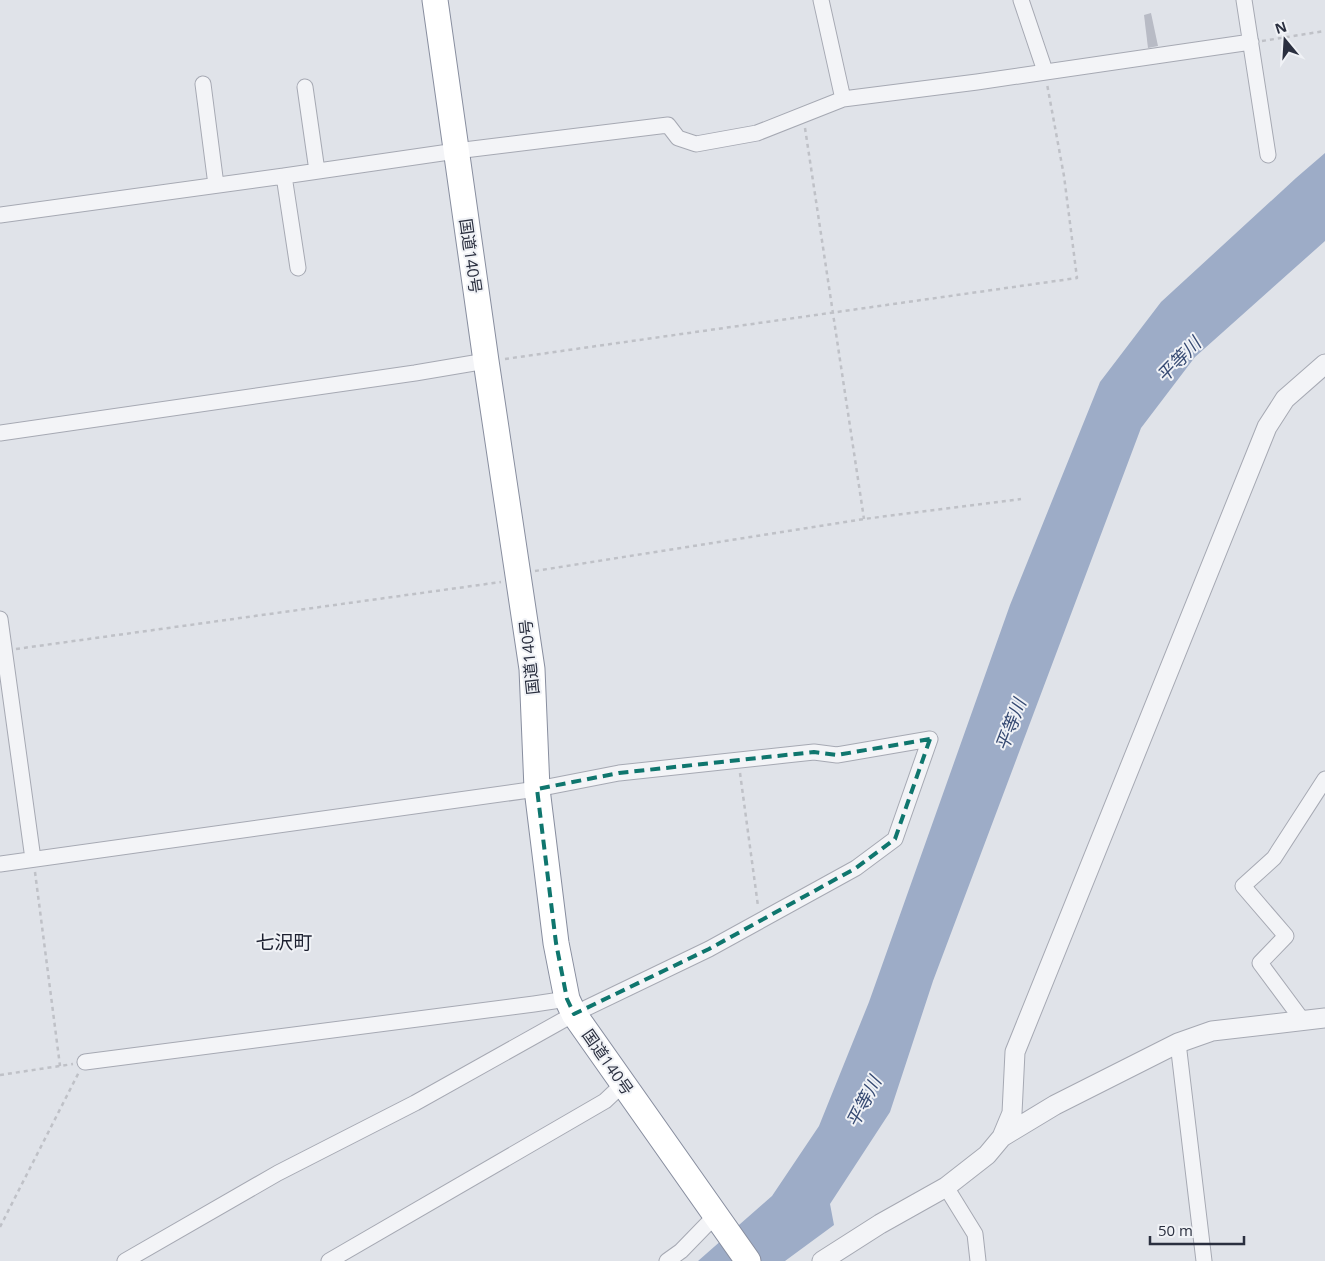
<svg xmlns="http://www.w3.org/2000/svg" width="1325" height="1261" viewBox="0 0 1325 1261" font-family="'Open Sans','Noto Sans JP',sans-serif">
	<rect width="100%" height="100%" fill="#e0e3e9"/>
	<path fill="#9dacc7" d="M1325,153V241L1195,357L1141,428L933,981L890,1112L830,1204L834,1225L785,1261H698L772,1196L819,1126L869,1002L1010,605L1100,382L1161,302L1296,178Z"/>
	<path fill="#b8bbc5" d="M1151,13L1158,46L1148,48L1144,15Z"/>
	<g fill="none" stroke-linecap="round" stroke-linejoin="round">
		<g stroke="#a6a9b3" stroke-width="17">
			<path id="minor" d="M821,0L843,99
				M1021,0L1045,71
				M1244,0L1268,155
				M203,84L216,185
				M305,87L317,171
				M284,176L298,268
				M0,215L284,176L456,151L668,125L678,138L696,144L757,133L843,99L977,82L1251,42
				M0,433L415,373L486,361
				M0,619L33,859
				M0,864L537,789L619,773L814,752L837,755L930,739L895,839L856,868L709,949L574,1014L415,1103L278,1173L125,1261
				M1303,1021L1260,963L1286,936L1243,886L1274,858L1325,779
				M1178,1043L1204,1261
				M85,1062L534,1004L567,999
				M946,1187L975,1234L978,1261
				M329,1261L605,1101L623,1084
				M667,1261L681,1251L715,1216"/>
		</g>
		<g stroke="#a6a9b3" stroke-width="21">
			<path id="tertiary" d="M1002,1137L1012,1113L1015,1052L1267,427L1285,399L1325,364
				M822,1261L880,1224L946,1187L987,1155L1002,1137L1055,1105L1178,1043L1212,1031L1325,1018"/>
		</g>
		<g stroke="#888e9f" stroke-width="27">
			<path id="trunk" d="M435,0L486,361L532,669L537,789L556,943L567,999L574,1014L748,1261"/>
		</g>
		<path stroke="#bfc1c7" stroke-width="2.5" stroke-dasharray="4 4" stroke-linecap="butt" d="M1262,41L1325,31
			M805,128L864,519
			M505,359L1077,278L1064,176L1047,84
			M535,571L864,519L1021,499
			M16,649L501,582
			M740,773L758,906
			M35,872L60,1066
			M0,1075L73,1064
			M0,1227L79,1072"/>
		<use href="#minor" stroke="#f3f4f7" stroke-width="15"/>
		<use href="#tertiary" stroke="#f3f4f7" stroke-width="19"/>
		<use href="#trunk" stroke="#fff" stroke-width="25"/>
	</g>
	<path fill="none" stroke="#0f766e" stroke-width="4" stroke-dasharray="10 6" stroke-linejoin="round" d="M930,739L895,839L856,868L709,949L574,1014L567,999L556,943L537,789L619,773L814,752L837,755Z"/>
	<g text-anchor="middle" stroke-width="4" stroke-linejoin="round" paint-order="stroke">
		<g font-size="16" fill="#2a2f3f" stroke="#f0f2f6">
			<text transform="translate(471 256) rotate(82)" y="6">国道140号</text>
			<text transform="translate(529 657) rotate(-96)" y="6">国道140号</text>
			<text transform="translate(608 1062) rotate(55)" y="6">国道140号</text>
		</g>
		<g font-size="18" font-style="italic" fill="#354972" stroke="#f0f2f6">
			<text transform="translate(1179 360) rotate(-46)" y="6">平等川</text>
			<text transform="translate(1011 725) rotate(-69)" y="6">平等川</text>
			<text transform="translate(864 1102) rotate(-63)" y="6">平等川</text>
		</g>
		<g font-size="19" fill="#1c2030" stroke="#f0f2f6">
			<text x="284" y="949">七沢町</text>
		</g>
	</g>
	<g transform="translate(1285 40) rotate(342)" stroke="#f0f2f6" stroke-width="4" paint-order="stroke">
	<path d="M0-4L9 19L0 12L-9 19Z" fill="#2a2f3f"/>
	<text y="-8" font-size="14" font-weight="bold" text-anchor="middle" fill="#2a2f3f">N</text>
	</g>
	<path d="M1150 1236v8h94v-8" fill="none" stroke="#2a2f3f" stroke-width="2.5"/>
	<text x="1158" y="1236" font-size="15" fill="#2a2f3f" stroke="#f0f2f6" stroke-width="4" paint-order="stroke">50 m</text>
</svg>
